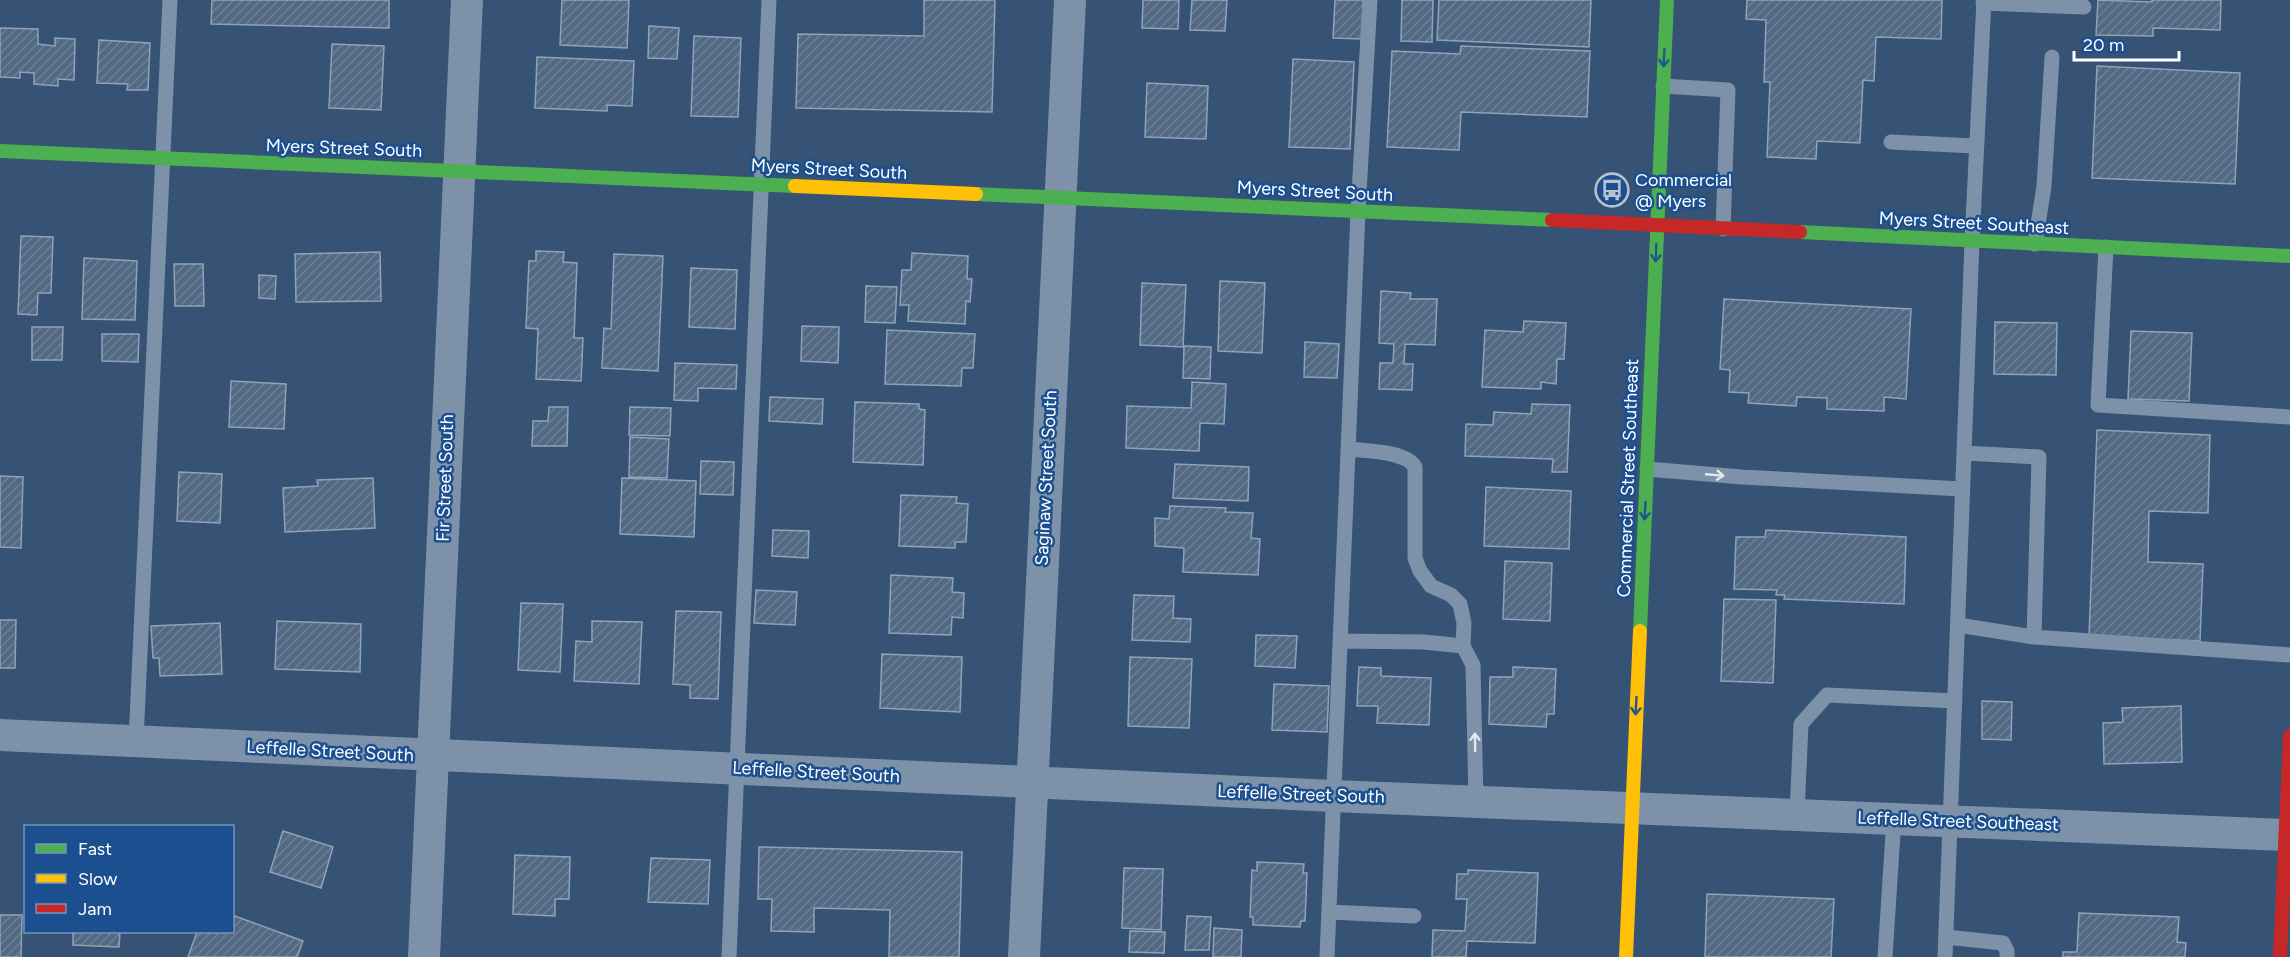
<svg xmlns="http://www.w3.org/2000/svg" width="2290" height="957" viewBox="0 0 2290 957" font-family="Figtree,sans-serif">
	<defs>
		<pattern id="building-hatch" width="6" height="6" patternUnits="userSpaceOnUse" patternTransform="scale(1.5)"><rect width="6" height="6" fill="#526984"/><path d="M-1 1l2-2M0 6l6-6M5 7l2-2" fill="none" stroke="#6c8096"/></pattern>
	</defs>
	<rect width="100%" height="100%" fill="#365274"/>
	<path fill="url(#building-hatch)" stroke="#92a2b6" stroke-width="1.5" d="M212,0H389V28L211,24Z
		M562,0H629L627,48L560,45Z
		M924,0H995L992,112L796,108L798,34L924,36Z
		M1143,0H1179L1178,29L1142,28Z
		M1192,0H1227L1225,31L1190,30Z
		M1335,0H1363L1362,39L1333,38Z
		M1402,0H1433L1432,42L1401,41Z
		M1439,0H1591L1589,47L1437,40Z
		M1747,0H1942L1941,39L1876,37L1874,81L1863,80L1860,143L1817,141L1816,159L1767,157L1770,82H1764L1766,20L1746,19Z
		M2098,0L2152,2V0H2221L2220,30L2153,28V36L2096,35Z
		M649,26L679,28L677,59L648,58Z
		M0,28L38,29V44L55,46V38L75,39L74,80L58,79V86L34,84V73L20,72V78L0,77Z
		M694,36L741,38L738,117L691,116Z
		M99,40L150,43L148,90H127L128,84L97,83Z
		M332,44L384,46L381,110L329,108Z
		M1461,46L1590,51L1587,117L1461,112L1459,150L1387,147L1392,51L1460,54Z
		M537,57L634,61L632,106L607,105V111L535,108Z
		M1293,59L1354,62L1350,149L1289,147Z
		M2097,66L2240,73L2235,184L2092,178Z
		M1147,83L1208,86L1206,139L1145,137Z
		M21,236L53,237L51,293H38L37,315L18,314Z
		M536,251L564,252L563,262L577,263L574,338H583L581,381L536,379L538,329L526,328L529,261H536Z
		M380,252L381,301L296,302L295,254Z
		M912,253L968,256L967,279H972L970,302L966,301L965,324L908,321L909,305H900L902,270H911Z
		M614,254L663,256L658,371L602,368L604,328L611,329Z
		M84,258L137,261L135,320L82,319Z
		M174,264H203L204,306H175Z
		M691,268L737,270L735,329L689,327Z
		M259,275L276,276L275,299L259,298Z
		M1220,281L1265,283L1262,353L1218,351Z
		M1142,283L1186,285L1183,347L1140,345Z
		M866,286L897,287L895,323L865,322Z
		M1381,291L1411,293L1410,299H1437L1435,345L1405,344L1404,364H1413L1412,390L1379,389L1380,363H1393L1394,344L1379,343Z
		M1724,299L1911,309L1906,399L1884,397V411L1827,409V398L1797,397L1796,406L1748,403L1749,393L1729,392L1730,370L1720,369Z
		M1524,321L1566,323L1564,359H1557L1556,384L1541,382V389L1482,387L1485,330L1523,332Z
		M1995,322L2057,323L2056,375L1994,374Z
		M802,326L839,327L838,363L801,361Z
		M32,327H63L62,360H32Z
		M887,330L975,334L973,368H962L961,386L885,384Z
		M2131,331L2192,333L2189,401L2128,399Z
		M102,334H139L138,362L102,361Z
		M1305,342L1339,344L1337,378L1304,377Z
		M1184,346L1211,347L1210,379L1183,378Z
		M675,363L737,365L736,389L698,388V401L674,400Z
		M231,381L286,384L284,429L229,427Z
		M1192,382L1226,384L1224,424L1200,423L1199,451L1126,448L1127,406L1191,408Z
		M770,397L823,399L822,424L769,421Z
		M855,402L919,404V409L925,410L923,465L853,462Z
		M1532,404L1570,405L1567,472H1552L1553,459L1465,456L1466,424L1493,425L1494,412L1531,414Z
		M549,407H568L567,446H532L533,421H548Z
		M630,407L671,408L670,436L629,435Z
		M2097,430L2210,435L2208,513L2149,511L2148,562L2203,564L2200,641L2089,636Z
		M630,437L669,439L667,478L629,477Z
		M701,461L734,462L733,495L700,494Z
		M1175,464L1249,467L1248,501L1173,498Z
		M179,472L222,474L220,523L177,521Z
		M0,476L23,477L21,548L0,547Z
		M373,478L375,528L285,532L283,488L318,486L317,480Z
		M622,478L696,481L694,537L620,534Z
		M1486,487L1571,491L1569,549L1484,546Z
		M901,495L957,497L956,503L968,504L966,542H955V548L899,546Z
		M1170,506L1226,508L1225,512L1253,513L1251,538L1260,539L1258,575L1183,572L1184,548L1155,546V518L1169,519Z
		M773,530L809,531L808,558L772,556Z
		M1766,530L1906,537L1904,604L1784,599L1785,595H1776L1777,590L1734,589L1736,537H1765Z
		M1505,561L1552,563L1550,621L1503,619Z
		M891,575L953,578L952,592L964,593L963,618L952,617L951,635L889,633Z
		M756,590L797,592L795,625L754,623Z
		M1134,595L1174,596L1173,618L1191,619L1190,642L1132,640Z
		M1724,599L1776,600L1773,683L1721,681Z
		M521,603L563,604L560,672L518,670Z
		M676,611L721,612L718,699L690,698V685L673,684Z
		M0,620H16L15,668H0Z
		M277,621L361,624L360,672L275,669Z
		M592,621L642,622L639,684L574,681L576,641L592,642Z
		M220,623L222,674L160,676L159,658H153L151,626Z
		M1256,635L1297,636L1295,668L1255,666Z
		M882,654L962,657L960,712L880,708Z
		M1130,657L1192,659L1189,728L1128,726Z
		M1359,667L1381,668V676L1431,678L1429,725L1377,723L1378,706H1357Z
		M1513,667L1556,669L1554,714H1547L1546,727L1489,724L1490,677H1513Z
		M1274,684L1329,686L1327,732L1272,730Z
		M1982,701L2012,702L2011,740L1982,739Z
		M2181,706L2182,762L2104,764L2103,723L2123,722L2122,708Z
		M283,831L333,847L321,888L270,872Z
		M759,847L962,852L959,957H889L890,910L814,908V932L771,931L772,899H758Z
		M515,855L570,857L569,899H555V916L513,914Z
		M651,858L710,860L708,904L648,902Z
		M1257,862L1304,864L1303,873H1307L1305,921H1301L1300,927L1253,925V917H1250L1252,870L1257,871Z
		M1124,868L1163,869L1161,930L1122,928Z
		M1468,870L1538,873L1535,943L1467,941L1466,957H1432L1433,930L1465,931L1467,899H1456L1457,874H1468Z
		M1707,894L1834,899L1831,957H1705Z
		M2079,913L2179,917L2177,942L2186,943L2185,957H2063V952H2077Z
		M0,915H22L21,957H0Z
		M232,915L303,941L297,957H188L197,932H232Z
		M1187,916L1211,917L1209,950H1185Z
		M1214,928L1242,930L1241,957H1213Z
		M1130,931L1165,932L1164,953L1129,952Z
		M73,932H120L119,947L73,945Z"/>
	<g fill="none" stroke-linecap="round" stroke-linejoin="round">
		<path stroke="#7d92a8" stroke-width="15" d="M1983,3L2084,7
			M1663,86L1728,90L1723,229
			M1891,142L1976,146
			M2035,244L2044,186L2052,57
			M2106,247L2098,405L2290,417
			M1349,449C1366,451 1406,451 1415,467V558L1420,571L1431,586L1451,595L1460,604L1464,623L1463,646L1473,665L1476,801
			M1964,453L2039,457L2034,637L2290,655
			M1647,469L1742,477L1962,489
			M1958,625L2034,637
			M1341,641L1424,642L1463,646
			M136,741L170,0
			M1797,814L1801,724L1827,695L1955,701
			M1329,912L1414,916
			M1946,937L2003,943L2007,951V957
			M729,957L769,0
			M1327,957L1358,211L1370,0
			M1885,957L1894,818
			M1945,957L1972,241L1984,0"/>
		<path stroke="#7d92a8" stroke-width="32" d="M0,735L1334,796L2285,835
			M424,957L467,0
			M1024,957L1070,0"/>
		<path stroke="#4caf50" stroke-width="14" d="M0,151L795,186
			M976,194L1552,220
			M1800,232L2290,256
			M1640,631L1667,0"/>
		<path stroke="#ffc107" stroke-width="14" d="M795,186L976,194
			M1626,957L1640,631"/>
		<path stroke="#c62828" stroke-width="14" d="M1552,220L1800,232
			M2280,957L2290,736"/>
	</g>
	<defs><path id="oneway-shaft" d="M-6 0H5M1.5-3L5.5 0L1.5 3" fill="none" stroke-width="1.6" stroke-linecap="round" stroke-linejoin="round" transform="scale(1.5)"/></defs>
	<g stroke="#205989">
		<use href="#oneway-shaft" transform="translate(1664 58) rotate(93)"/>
		<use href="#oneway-shaft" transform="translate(1656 253) rotate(92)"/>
		<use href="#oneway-shaft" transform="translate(1645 511) rotate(93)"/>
		<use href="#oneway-shaft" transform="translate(1636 706) rotate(93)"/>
	</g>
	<g stroke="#e5e9ee">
		<use href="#oneway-shaft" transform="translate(1715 475) rotate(5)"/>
		<use href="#oneway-shaft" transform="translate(1475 742) rotate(-91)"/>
	</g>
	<defs>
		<g id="bus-ring" transform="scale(1.725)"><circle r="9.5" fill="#1b4f8f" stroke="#b9c2ce" stroke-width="1.5"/><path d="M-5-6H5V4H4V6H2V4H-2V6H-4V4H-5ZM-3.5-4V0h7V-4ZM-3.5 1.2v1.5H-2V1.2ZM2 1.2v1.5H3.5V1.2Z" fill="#b9c2ce"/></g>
	</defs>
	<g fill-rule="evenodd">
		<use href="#bus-ring" x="1612" y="190"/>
	</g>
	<g text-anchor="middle" stroke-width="5" stroke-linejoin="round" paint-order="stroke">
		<g font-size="18" fill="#fff" stroke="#1b4f8f">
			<text transform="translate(344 148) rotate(2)" y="6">Myers Street South</text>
			<text transform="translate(829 169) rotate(3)" y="6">Myers Street South</text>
			<text transform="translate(1315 191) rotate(3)" y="6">Myers Street South</text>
			<text transform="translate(1974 223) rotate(3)" y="6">Myers Street Southeast</text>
			<text transform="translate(445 478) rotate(-88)" y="6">Fir Street South</text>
			<text transform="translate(1046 478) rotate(-87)" y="6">Saginaw Street South</text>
			<text transform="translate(1628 478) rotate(-88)" y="6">Commercial Street Southeast</text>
			<text transform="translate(330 751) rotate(3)" y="6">Leffelle Street South</text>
			<text transform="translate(816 772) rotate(3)" y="6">Leffelle Street South</text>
			<text transform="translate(1301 794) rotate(2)" y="6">Leffelle Street South</text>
			<text transform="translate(1958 821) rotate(2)" y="6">Leffelle Street Southeast</text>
		</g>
		<g font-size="18" fill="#fff" stroke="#1b4f8f" text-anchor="start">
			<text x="1635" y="186">Commercial<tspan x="1635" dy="21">@ Myers</tspan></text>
		</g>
	</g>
	<rect x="24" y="825" width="210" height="108" fill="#1b4f8f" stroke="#7695bc" stroke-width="1.5"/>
	<rect x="36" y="844" width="30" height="9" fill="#4caf50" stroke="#7695bc" stroke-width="1.5"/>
	<text x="78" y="855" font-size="18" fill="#ffffff">Fast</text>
	<rect x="36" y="874" width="30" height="9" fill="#ffc107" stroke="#7695bc" stroke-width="1.5"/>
	<text x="78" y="885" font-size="18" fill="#ffffff">Slow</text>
	<rect x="36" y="904" width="30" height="9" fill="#c62828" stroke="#7695bc" stroke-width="1.5"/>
	<text x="78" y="915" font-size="18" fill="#ffffff">Jam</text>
	<path d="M2074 51v9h105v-9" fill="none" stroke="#ffffff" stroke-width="3"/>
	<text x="2083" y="51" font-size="18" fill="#ffffff" stroke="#1b4f8f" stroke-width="4.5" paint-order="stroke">20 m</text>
</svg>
